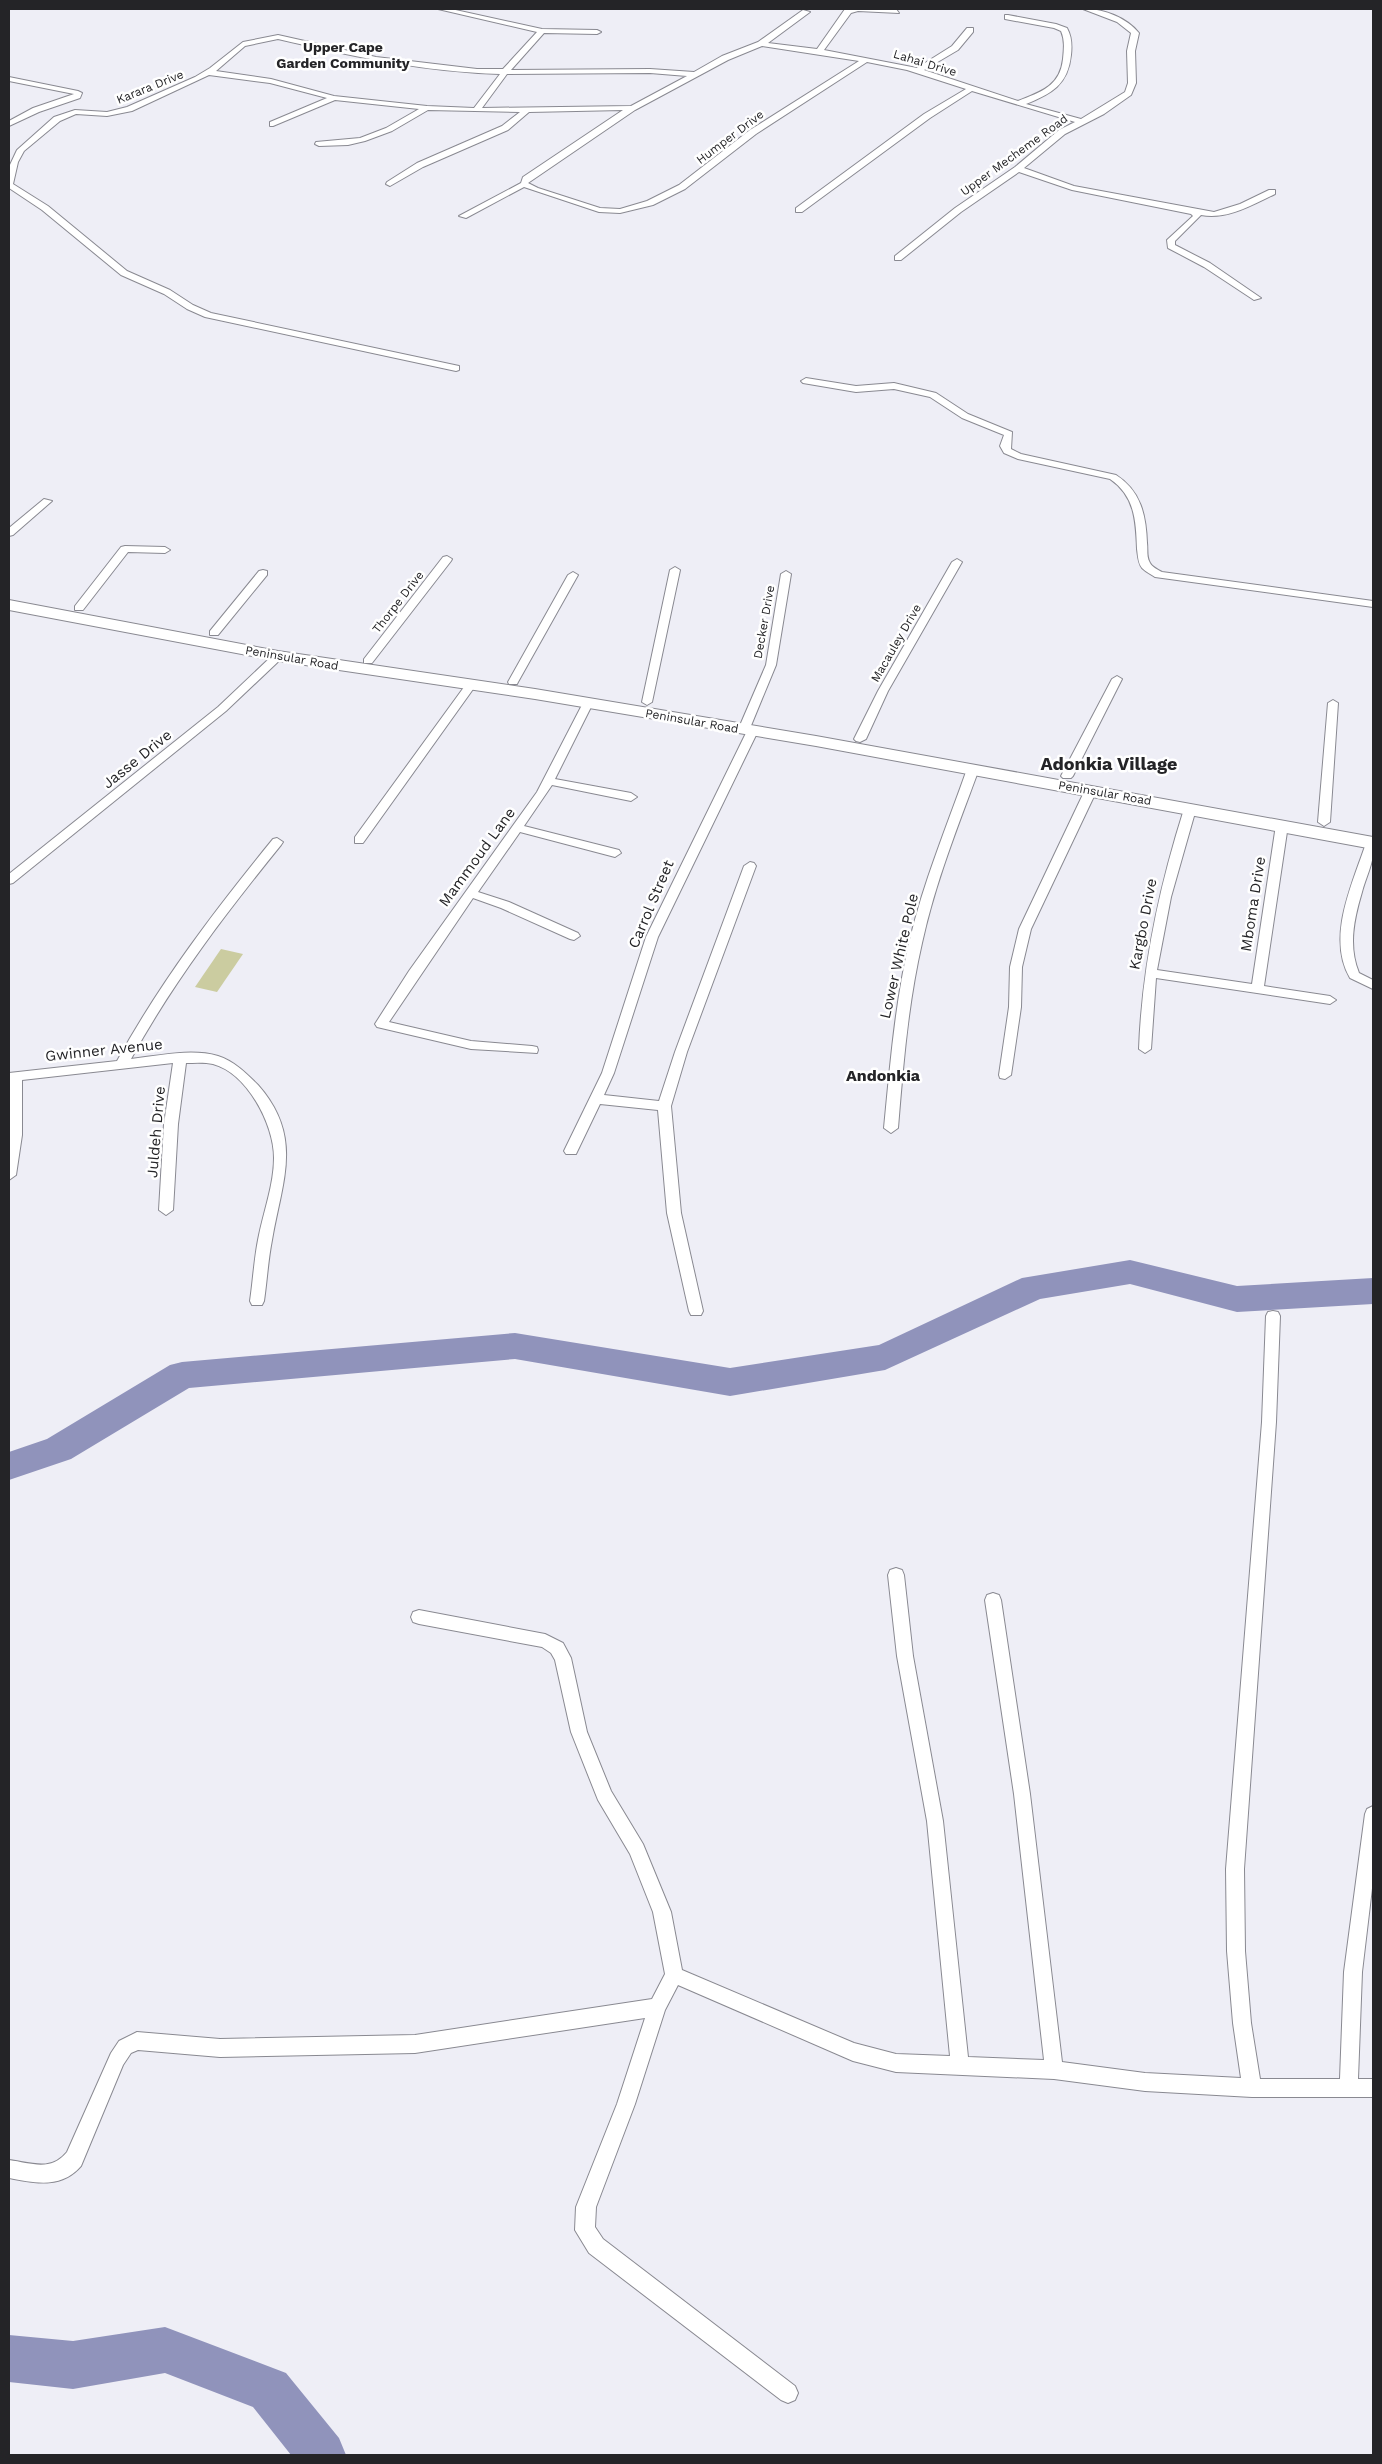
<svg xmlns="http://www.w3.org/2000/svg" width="1382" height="2464" viewBox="0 0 1382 2464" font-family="'Work Sans',sans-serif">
	<rect width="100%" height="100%" fill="#eeeef6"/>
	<path fill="#cbcca0" d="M221,949L243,954L217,992L195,987Z"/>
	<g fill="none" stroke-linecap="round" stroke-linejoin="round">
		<path fill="#9093bb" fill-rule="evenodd" d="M1130,1260L1237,1286L1373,1278V1304L1237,1312L1130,1284L1040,1299L885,1370L730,1396L515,1359L189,1388L71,1459L9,1480V1452L47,1439L170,1365L182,1362L515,1333L730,1368L879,1345L1022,1278Z
			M165,2327L286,2373L339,2438L346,2455H291L253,2407L165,2373L73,2389L9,2382V2335L73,2341Z"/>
		<g stroke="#898991" stroke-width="2">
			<path id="street" d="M438,9H451L542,29L597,30L601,32L597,34L544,33L511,70L650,69L694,72L722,56L758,42L803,10L810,12L768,43L817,49L845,9H896L899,13L858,11L851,13L824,50L917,68L952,46L967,28H973V32L958,50L924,70L1018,101C1041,92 1060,86 1063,59C1064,49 1065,40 1061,31L1054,28L1005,19V15H1008L1056,24L1067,28C1072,37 1072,46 1071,55C1068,85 1051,94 1026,104L1081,119L1125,92L1128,83L1127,51L1131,33L1117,22L1083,9C1103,8 1127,18 1139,33L1135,51L1136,83L1131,95L1104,114L1065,134L1024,168L1074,186L1214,212L1240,204L1269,190H1275V194C1252,205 1227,220 1201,215L1175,241V245L1210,263L1261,298L1254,300L1204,267L1168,248L1167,240L1193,216L1191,214L1072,190L1019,172L961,212L901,260H895V256L955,208L1015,167L1059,130L1075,122L972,91L930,118L802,212H796V208L924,114L966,89L907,70L867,62L756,134L685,189L653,205L620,213L599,212L524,187L466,218L459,216L521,183L523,177L623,110L529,112L508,130L423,167L390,186L386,184L387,182L417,163L502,126L520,112L428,110L392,131L365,141L348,145L319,146L315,144L316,142L360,138L386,128L419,109L335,100L273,126H270V122L327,98L270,83L209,75L132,111L107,116L76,114L60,121L24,151L18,162L13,184L48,206L127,271L170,290L193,305L211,313L459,366V370L456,371L205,317L187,309L164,294L121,275L42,210L9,188V167L17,150L54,117L75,110L107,112L127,107L195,77L210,68L243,42L278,35L376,57L477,69H503L537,32ZM278,39C351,56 424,72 500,74L474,108L427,106L334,96L271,79L216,71L245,46ZM762,46L859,61L750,130L679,185L647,201L620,209L600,208L538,188L528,183L635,110L728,60ZM650,73L687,76L631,106L482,108L507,74Z
				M9,77L78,91L82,93L80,98L39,112L9,126V121L33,108L74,94L9,81Z
				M806,378L856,386L894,383L936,393L968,414L1012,432L1011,449L1021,454L1116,475C1141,491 1146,515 1147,543C1148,549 1146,557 1150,563C1152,567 1158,570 1162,572L1373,601V607L1155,577C1151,574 1146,572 1142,568C1138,563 1138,556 1137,549C1136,521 1135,496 1110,479L1018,459L1004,453L1000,446L1004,435L962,418L930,397L894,389L856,392L803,383L801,381Z
				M44,499L52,501L13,535L9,536V528Z
				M125,546L165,547L170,550L165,553L128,552L83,610H75V606L121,547Z
				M447,556L452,559L451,561L372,663H364V659L443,557Z
				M957,559L962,562L888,691L866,739L860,742L856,741L854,739L878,691L952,562Z
				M675,567L680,570L652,702L647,705L642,702L670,570Z
				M263,570L267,571V575L218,635H210V631L259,571Z
				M786,571L791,574L776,665L750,728L758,731L658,937L614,1073L604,1095L659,1101L675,1052L744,866L750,862L754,863L756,866L687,1052L671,1106L681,1213L703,1311L701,1315H691L689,1311L667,1213L658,1110L600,1104L576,1154H566L564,1151L602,1073L646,937L746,733L738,730L766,665L781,574Z
				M573,572L578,575L518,682L517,684H509L508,682L568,575Z
				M278,653L283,656L282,658L226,711L13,883L9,884V874L218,707L274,654Z
				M1117,676L1122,679L1073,776L1071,778H1063L1061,776L1112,679Z
				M471,682L476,685L363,843H355V837L467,683Z
				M588,700L593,703L555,779L631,793L637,797L631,801L552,785L524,826L619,850L621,853L615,857L520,832L478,892L509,902L578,933L580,936L574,940L570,939L501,908L473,898L389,1022L471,1041L532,1046L537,1047L538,1050L537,1053L471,1049L377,1027L375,1024L409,971L537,792L583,703Z
				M1333,700L1338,703L1330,822L1324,826L1318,822L1328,703Z
				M973,766L979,769C958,826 935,883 922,943C908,1004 903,1066 898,1128L891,1133L884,1128C890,1066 895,1004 909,943C923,883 947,826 967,769Z
				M1091,787L1097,790L1031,929L1022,967L1021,1007L1011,1075L1005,1079L1000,1078L999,1075L1009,1007L1010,967L1019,929L1085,790Z
				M1190,805L1196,809L1171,897L1157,970L1252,984L1276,825L1282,821L1288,825L1264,986L1330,996L1336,1000L1330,1004L1156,978L1151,1049L1145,1053L1139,1049C1142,966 1159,888 1184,809Z
				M277,838L283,842L281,845C226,913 173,982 131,1059C158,1056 191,1048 218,1056C234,1061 247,1074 258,1085C304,1137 282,1181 272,1240C268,1260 267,1281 264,1301L262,1305H252L250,1301C253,1281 254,1260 258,1240C263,1213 274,1185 274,1158C274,1124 247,1073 213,1064C204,1062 194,1063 186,1063L178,1124L173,1210L166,1215L159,1210L164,1124L173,1063L22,1080V1135L16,1175L9,1180V1073L117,1061C161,981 215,910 273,839Z
				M1372,839C1378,854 1366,876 1362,892C1354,919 1348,946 1359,973L1373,980V989L1350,978C1326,937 1353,883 1366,843Z
				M1273,1311L1278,1312L1280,1316L1276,1422L1244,1869L1245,1951L1251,2023L1260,2079H1340L1344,1972L1365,1814L1367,1809L1373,1806V1880L1362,1972L1358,2079H1373V2097H1252L1145,2091L1054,2079L896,2072L853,2061L678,1985L665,2010L635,2104L596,2207L595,2227L603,2239L795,2386L798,2393L795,2400L788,2403L781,2400L589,2253L575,2230L576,2207L617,2104L645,2018L415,2053L220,2057L138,2050L131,2053L123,2065L81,2166C61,2189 36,2183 9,2178V2160C31,2163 51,2172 67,2152L111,2053L119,2041L137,2032L220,2039L415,2035L652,1999L665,1974L653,1912L630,1854L598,1800L571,1732L555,1660L551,1653L542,1647L419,1624L413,1622L411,1617L413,1612L419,1610L545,1634L563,1643L571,1658L587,1732L611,1791L643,1844L671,1912L682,1970L854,2043L896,2054L950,2056L927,1821L897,1656L888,1575L890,1570L896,1568L902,1570L904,1575L913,1656L943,1821L968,2057L1044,2060L1014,1794L985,1600L987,1595L993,1593L999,1595L1001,1600L1030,1794L1062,2062L1145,2073L1241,2078L1233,2023L1227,1951L1226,1869L1262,1422L1266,1316L1268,1312Z"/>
		</g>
		<g stroke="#898991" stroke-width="2">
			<path id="primary" d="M9,600L278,651L535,689L816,736L1373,837V849L816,746L535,699L278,661L9,610Z"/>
		</g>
		<use href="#street" fill="#fff" fill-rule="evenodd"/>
		<use href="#primary" fill="#fff" fill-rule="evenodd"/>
	</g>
	<g text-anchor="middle" stroke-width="5" stroke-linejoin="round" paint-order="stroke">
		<g font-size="12" fill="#242427" stroke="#fff">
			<text transform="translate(925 63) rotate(17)" y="4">Lahai Drive</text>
			<text transform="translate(150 87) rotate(-22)" y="4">Karara Drive</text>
			<text transform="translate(730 137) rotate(-37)" y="4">Humper Drive</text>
			<text transform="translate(1014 155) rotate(-36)" y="4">Upper Mecheme Road</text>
			<text transform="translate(398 602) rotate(-52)" y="4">Thorpe Drive</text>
			<text transform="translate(764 622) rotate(-80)" y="4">Decker Drive</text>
			<text transform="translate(896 643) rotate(-60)" y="4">Macauley Drive</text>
			<text transform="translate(292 658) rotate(10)" y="4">Peninsular Road</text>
			<text transform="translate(692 721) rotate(10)" y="4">Peninsular Road</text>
			<text transform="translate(1105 793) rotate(10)" y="4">Peninsular Road</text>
		</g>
		<g font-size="14" font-weight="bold" fill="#242427" stroke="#fff">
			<text x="343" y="52">Upper Cape<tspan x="343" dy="16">Garden Community</tspan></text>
		</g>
		<g font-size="15" fill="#242427" stroke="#fff">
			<text transform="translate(137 759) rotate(-39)" y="5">Jasse Drive</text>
			<text transform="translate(477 857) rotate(-54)" y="5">Mammoud Lane</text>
			<text transform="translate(651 904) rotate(-67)" y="5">Carrol Street</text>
			<text transform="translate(1253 904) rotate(-81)" y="5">Mboma Drive</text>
			<text transform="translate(1143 924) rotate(-79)" y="5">Kargbo Drive</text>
			<text transform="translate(899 956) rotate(-77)" y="5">Lower White Pole</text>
			<text transform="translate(104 1050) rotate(-6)" y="5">Gwinner Avenue</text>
			<text transform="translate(156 1132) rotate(-85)" y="5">Juldeh Drive</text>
		</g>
		<g font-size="16" font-weight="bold" fill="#242427" stroke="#fff">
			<text x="883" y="1081">Andonkia</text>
		</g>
		<g font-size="18" font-weight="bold" fill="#242427" stroke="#fff">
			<text x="1109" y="770">Adonkia Village</text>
		</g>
	</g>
	<rect width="1382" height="2464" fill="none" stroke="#242427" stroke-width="20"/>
</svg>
